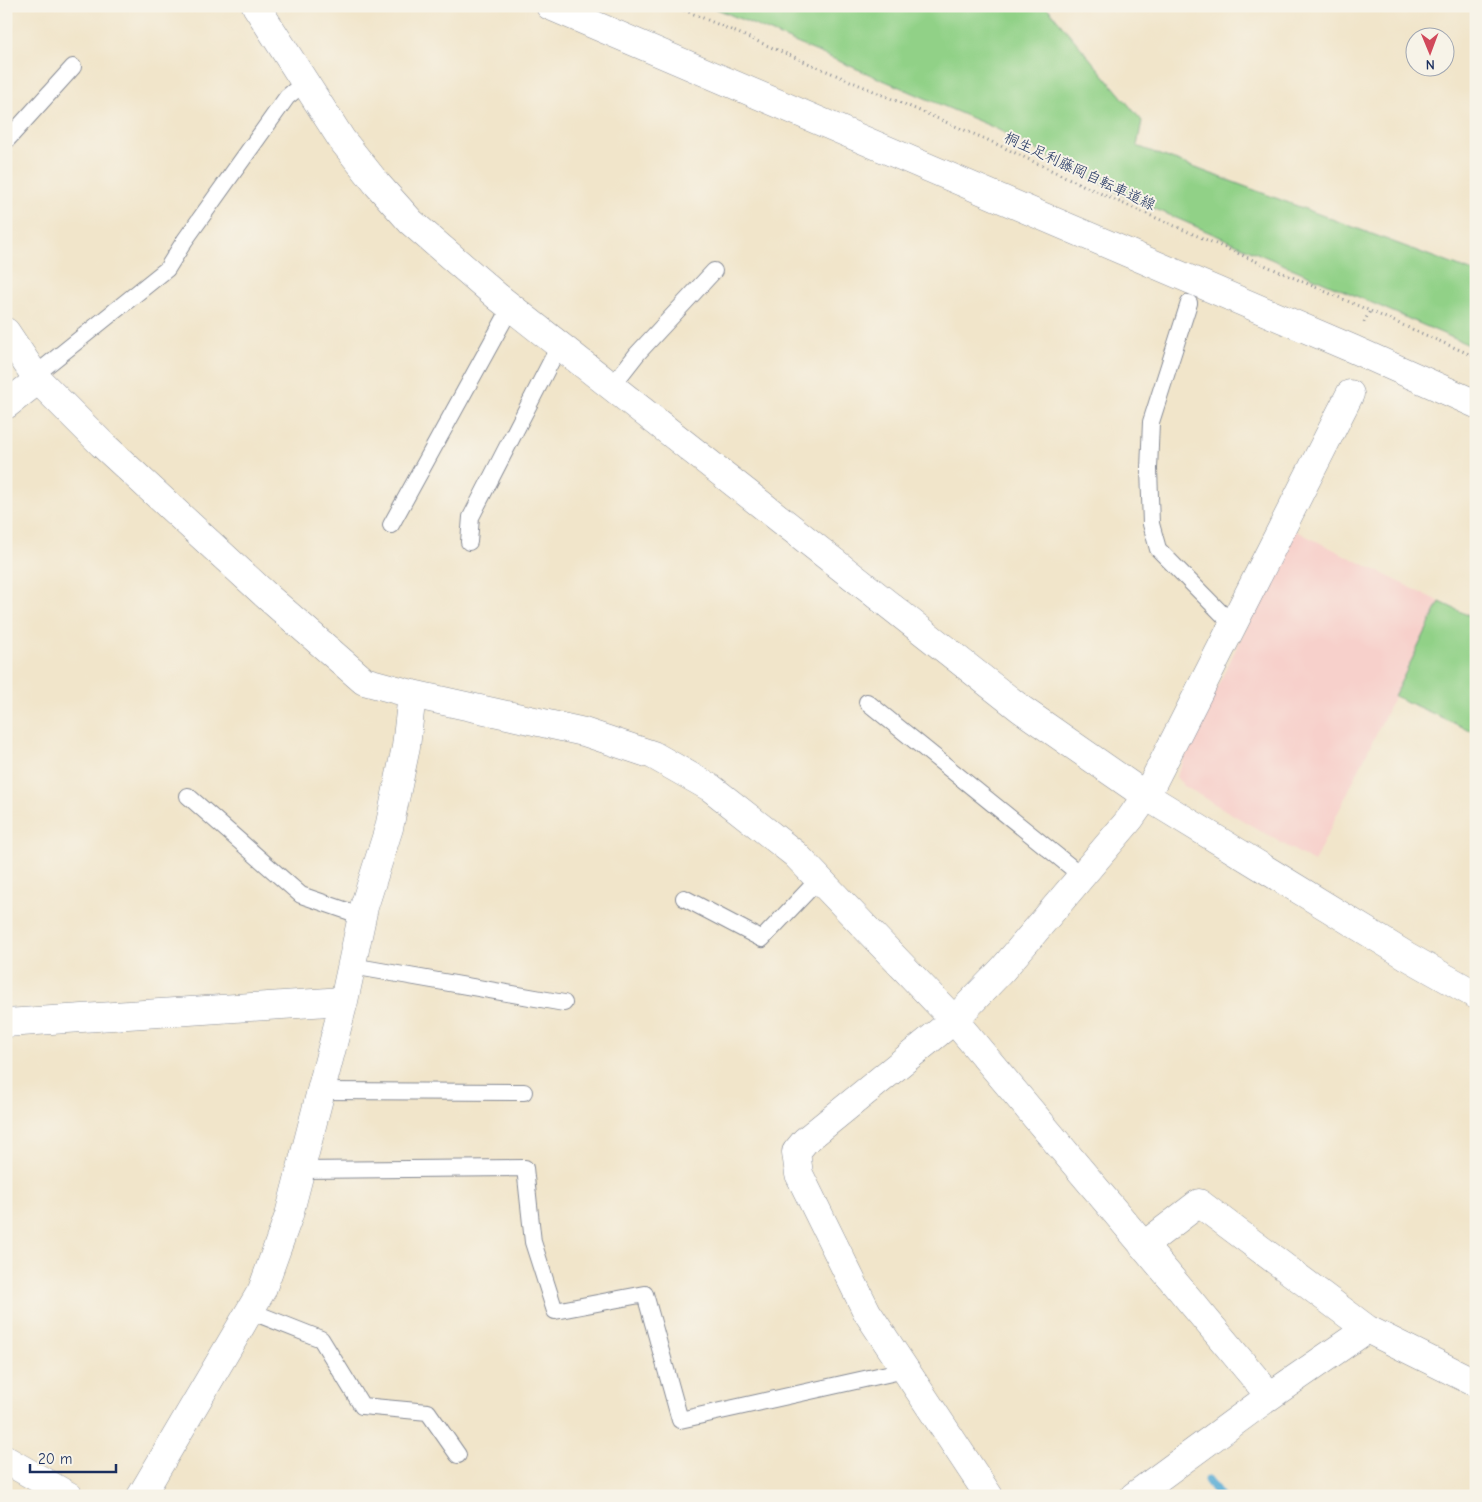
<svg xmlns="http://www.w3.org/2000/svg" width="1482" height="1502" viewBox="0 0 1482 1502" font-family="'Comic Neue','Klee One',sans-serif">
	<rect width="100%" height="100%" fill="#f7f3e8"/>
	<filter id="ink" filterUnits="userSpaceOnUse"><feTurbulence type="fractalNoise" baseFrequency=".02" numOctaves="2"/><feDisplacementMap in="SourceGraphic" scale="10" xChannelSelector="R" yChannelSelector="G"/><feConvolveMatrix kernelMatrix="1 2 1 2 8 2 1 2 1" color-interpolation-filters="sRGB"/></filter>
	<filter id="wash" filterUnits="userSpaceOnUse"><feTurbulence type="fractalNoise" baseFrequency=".0096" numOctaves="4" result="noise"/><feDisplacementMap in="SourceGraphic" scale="20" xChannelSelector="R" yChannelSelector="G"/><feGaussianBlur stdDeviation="1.12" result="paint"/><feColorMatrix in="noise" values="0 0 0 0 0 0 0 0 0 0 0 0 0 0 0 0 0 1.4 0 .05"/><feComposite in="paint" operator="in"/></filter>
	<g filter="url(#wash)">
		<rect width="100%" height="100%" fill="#f1e5ca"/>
		<path fill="#f7d0cb" d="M1294,530L1440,602L1314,862L1184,786L1176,777L1200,722Z"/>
		<path fill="#91d187" stroke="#568072" d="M710,6H1046L1142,121L1137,146L1476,273V348L1114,191L995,128Z
			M1440,602L1476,619V733L1394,696Z"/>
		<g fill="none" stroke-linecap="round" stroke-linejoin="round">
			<path stroke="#5aadd5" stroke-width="9" d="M1208,1480L1220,1496"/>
		</g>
	</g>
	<g filter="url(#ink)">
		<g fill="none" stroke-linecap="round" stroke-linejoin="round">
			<g stroke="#868a94" stroke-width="18">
				<path id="service" d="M6,141L73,67
					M1189,303L1151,422L1149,469L1151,524L1158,549L1233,625
					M35,375L167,269L185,240L287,97L304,83
					M612,386L637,354L714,271
					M391,525L511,307
					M469,542L471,517L559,346
					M867,702L1082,876
					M188,796L301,895L362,916
					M684,898L762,939L819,879
					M352,966L564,1003
					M321,1091L524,1092
					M301,1170L525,1168L533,1242L555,1311L645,1294L680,1420L905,1370
					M250,1311L321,1339L362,1406L428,1412L458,1455"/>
			</g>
			<g stroke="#868a94" stroke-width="29">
				<path id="minor" d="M6,332L38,380L102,444L269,598L364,681L412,694L584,732L653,755L711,788L795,854L954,1020L1270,1396
					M6,405L38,380
					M6,1023L344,1001
					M1143,1246L1199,1203L1367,1329
					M6,1460L69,1496
					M141,1496L262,1290L289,1215L344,1001L364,907L389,828L406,747L412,694
					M989,1496L867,1312L799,1174L796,1152L805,1141L954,1020L1003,969L1130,819L1146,796L1350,394
					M1134,1496L1270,1396L1367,1329L1476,1383"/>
			</g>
			<g stroke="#868a94" stroke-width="29">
				<path id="tertiary" d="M256,6L342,140L377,184L411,222L498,297L1021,709L1146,796L1407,956L1476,995
					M550,6L1353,349L1476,404"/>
			</g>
			<path stroke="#868a94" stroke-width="3" stroke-dasharray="1 4" stroke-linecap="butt" d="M675,6L990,141L1108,197L1476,357
				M1364,322L1370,311"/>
			<use href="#service" stroke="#fff" stroke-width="16"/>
			<use href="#minor" stroke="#fff" stroke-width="28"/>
			<use href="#tertiary" stroke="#fff" stroke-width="28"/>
		</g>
	</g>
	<g text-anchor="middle" stroke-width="4" stroke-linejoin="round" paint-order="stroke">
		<g font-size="15" fill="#1b2f5e" stroke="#f7f3e8">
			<text transform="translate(1080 171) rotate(25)" y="5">桐生足利藤岡自転車道線</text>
		</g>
	</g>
	<rect width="1482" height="1502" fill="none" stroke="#f7f3e8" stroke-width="25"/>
	<g transform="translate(1430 52) rotate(179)"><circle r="24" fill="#f7f3e8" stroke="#9fa5b1"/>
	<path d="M0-4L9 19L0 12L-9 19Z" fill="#d1495b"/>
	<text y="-8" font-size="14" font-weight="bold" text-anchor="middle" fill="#1b2f5e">N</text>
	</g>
	<path d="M30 1464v8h86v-8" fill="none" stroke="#1b2f5e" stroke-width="2.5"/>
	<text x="38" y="1464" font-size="15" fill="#1b2f5e" stroke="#f7f3e8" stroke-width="4" paint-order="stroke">20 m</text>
</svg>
